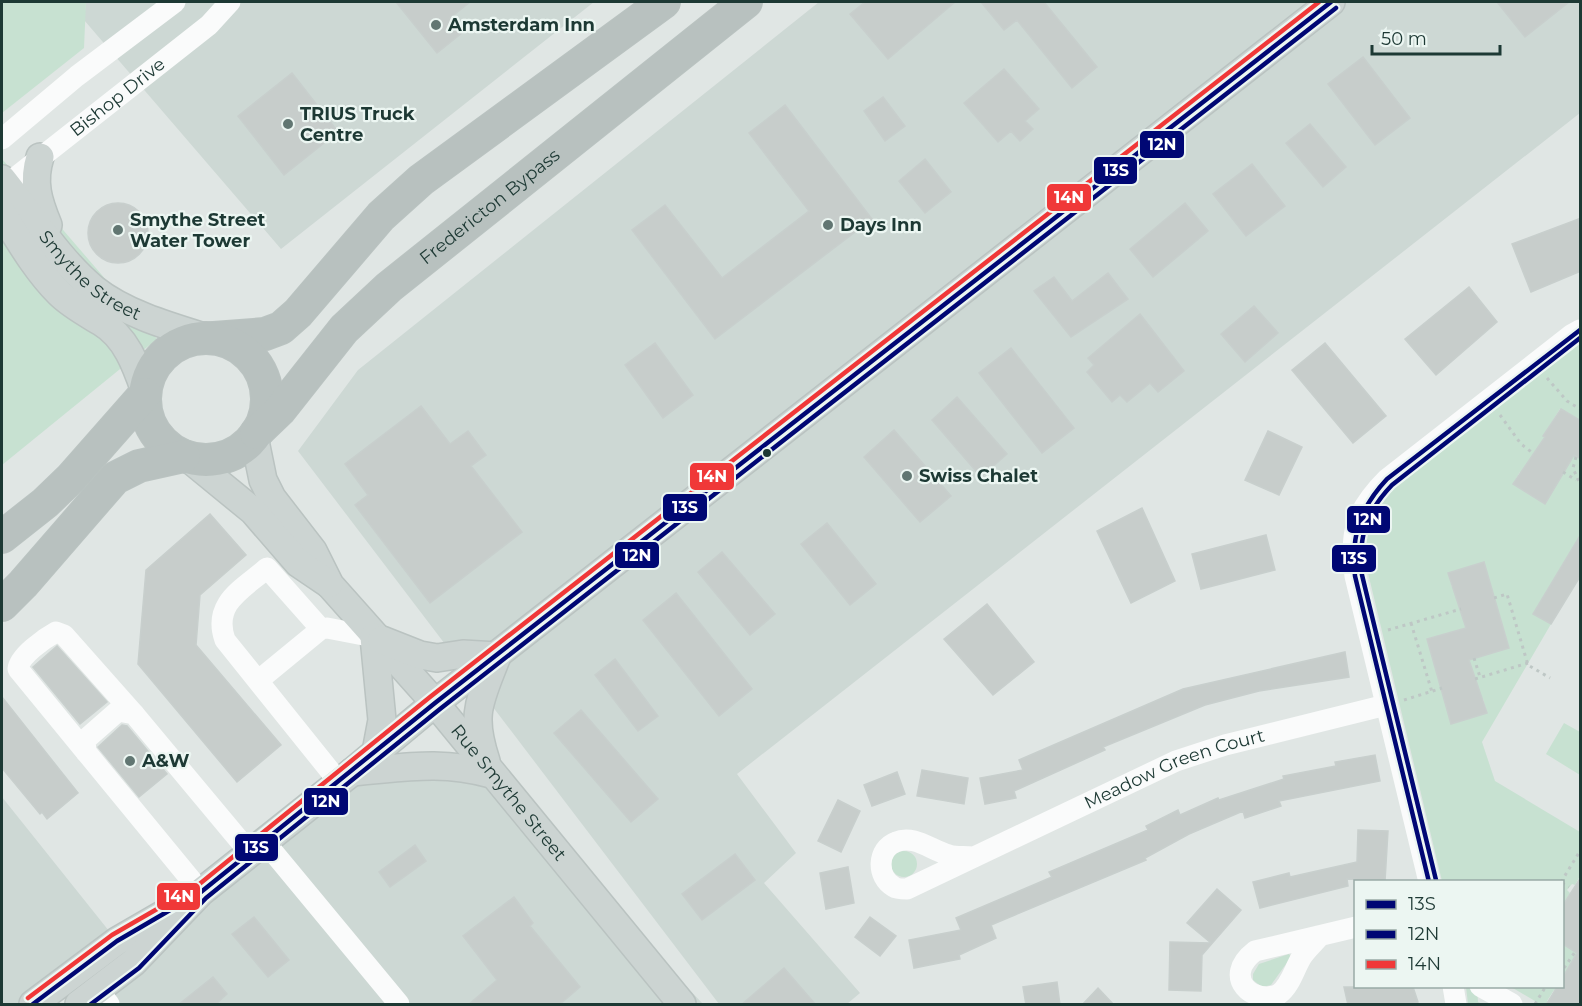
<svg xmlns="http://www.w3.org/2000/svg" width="1582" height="1006" viewBox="0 0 1582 1006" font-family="Montserrat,sans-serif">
	<rect width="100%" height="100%" fill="#e0e6e4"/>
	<path fill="#cdd8d4" d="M86,2H594L281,249L84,20Z
		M819,2H1580V113L737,774L796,853L764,883L860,993L847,1004H719L298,451L358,370Z
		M362,769L490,780L703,1004H107L134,962Z
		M2,797L117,941L33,1004H2Z"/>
	<path fill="#c7e1d1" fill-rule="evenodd" d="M2,2H86L84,48L2,113Z
		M2,159L157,339L2,465Z
		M1580,342V421L1560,409L1543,436L1547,439L1525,474L1520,472L1513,484L1545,504L1552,492L1549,489L1571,453L1580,459V537L1558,573L1575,583L1534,614L1551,624L1482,742L1495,781L1580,832V876L1575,885L1572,884L1567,890L1570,893L1563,905L1562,882L1442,881L1362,548C1367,522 1375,507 1393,489ZM1484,562L1496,618L1500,617L1509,647L1466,660L1478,700L1483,699L1487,713L1451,724L1427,639L1469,627L1458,585L1452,587L1448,573Z
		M1564,723L1580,732V775L1546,754Z
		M891 864a13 13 0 1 1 26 0a13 13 0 1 1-26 0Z
		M1563,944L1580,955L1568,968L1563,983Z
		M1289,954L1291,957L1271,985L1262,987L1253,980V974L1259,964Z
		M1466,987H1477L1478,1002L1483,1004H1468Z
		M1511,987H1560L1557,991L1554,990L1547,1001L1551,1004H1540Z"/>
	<path fill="#c7cdcb" stroke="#c8cfcd" stroke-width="1.5" d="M396,2H470L450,18L462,33L437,53Z
		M865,2H955L888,59L850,14Z
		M981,2H1044L1097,67L1072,88L1017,20L1004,30Z
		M1497,2H1569L1525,37Z
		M1363,57L1410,118L1375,145L1328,84Z
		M1004,69L1039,109L1025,121L1033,129L1020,141L1011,131L998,142L964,103Z
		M292,73L338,132L284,175L238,116Z
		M883,97L905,126L885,141L864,111Z
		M785,105L872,219L715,339L632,230L665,205L722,278L809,211L749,133Z
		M1310,124L1346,167L1323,187L1286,143Z
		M925,159L951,192L925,213L899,181Z
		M1252,164L1285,206L1246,236L1213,194Z
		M1185,203L1208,231L1153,277L1130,249Z
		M88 233a30 30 0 1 1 60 0a30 30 0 1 1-60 0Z
		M1581,218V271L1531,292L1512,244Z
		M1108,273L1128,299L1071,337L1034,291L1054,277L1072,301Z
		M1469,287L1497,322L1436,375L1405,339Z
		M1254,306L1278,333L1245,362L1221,334Z
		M1140,314L1184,371L1158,392L1150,383L1127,402L1120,395L1112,402L1087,372L1094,365L1088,358Z
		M655,343L693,395L663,418L625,365Z
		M1325,343L1386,416L1353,443L1292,370Z
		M1011,348L1074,428L1042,453L979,373Z
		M957,397L1007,454L981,477L932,420Z
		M421,406L450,444L468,431L486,455L471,466L522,532L430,603L355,505L368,495L345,464Z
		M1561,409L1581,421V459L1574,455L1545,504L1513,484L1545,437L1543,436Z
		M894,430L951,496L920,522L864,457Z
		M1268,431L1302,447L1279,495L1245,480Z
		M1142,508L1175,581L1131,603L1097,531Z
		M210,514L246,555L200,595L196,645L281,745L237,782L138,664L146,570Z
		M827,523L876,584L850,605L801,544Z
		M1581,534V575L1551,624L1533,614Z
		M1266,535L1275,570L1201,589L1192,554Z
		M722,552L775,614L750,635L698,572Z
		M1484,562L1509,648L1469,660L1487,713L1451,724L1427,639L1466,628L1448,573Z
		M676,593L752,689L719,716L643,620Z
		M987,604L1034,662L993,695L944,639Z
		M57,646L107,702L80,724L33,667Z
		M1345,652L1349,677L1259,691L1205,705L1103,747L1105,750L1014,791L1016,798L985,804L980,778L1023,770L1019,760L1183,689Z
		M615,659L658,716L638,731L595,675Z
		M2,697L78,793L47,819L42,812L40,814L2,768Z
		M581,710L658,799L631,822L554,733Z
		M122,725L127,726L167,774L139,797L98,747Z
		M1375,755L1380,781L1279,801L1281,806L1245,818L1243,811L1189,834L1145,858L1146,860L991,925L996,938L959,955L960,959L914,968L909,940L961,930L956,918L1052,877L1049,872L1148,830L1146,826L1178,810L1180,815L1218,798L1219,800L1284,779L1283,776L1336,766L1335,762Z
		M922,770L968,778L964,804L917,796Z
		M897,772L905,794L872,806L864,785Z
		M838,800L860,811L841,852L818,841Z
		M1358,830L1388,831L1385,881L1347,879L1348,886L1260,908L1253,882L1289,873L1290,877L1357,862Z
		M415,845L426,861L390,887L379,872Z
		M735,854L755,880L702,920L682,894Z
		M848,867L854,903L826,909L820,873Z
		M1581,877V1005H1546L1557,987H1563V977L1577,953L1563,944V905Z
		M1217,889L1241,910L1202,955L1201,991L1169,990L1170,942L1211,943L1187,923Z
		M514,897L533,923L530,926L580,987L559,1005H468L497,980L463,936Z
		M254,917L289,960L268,977L232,934Z
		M870,917L896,936L880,956L855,937Z
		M784,968L816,1005H741Z
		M213,977L227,994L215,1005H178Z
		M1057,982L1060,1005H1026L1023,987Z
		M1344,987H1413L1418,1002L1410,1005H1348Z
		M1098,988L1114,1005H1082Z"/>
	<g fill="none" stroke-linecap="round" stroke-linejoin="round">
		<g stroke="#bac3c1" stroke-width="30">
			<g id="major">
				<path d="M40,157C32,182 38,201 48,225"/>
				<path id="s3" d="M2,179C31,215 58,259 94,289C124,313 168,326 204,337"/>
				<path d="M2,213C19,240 36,270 59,293C71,305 86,313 101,322C126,337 136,365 145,391"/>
				<path id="s4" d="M254,436L263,480L272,498L313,551L330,585L435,703L682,1004"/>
				<path d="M187,457L253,511L298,563L329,584"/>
				<path d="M374,637L382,720L376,752"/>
				<path d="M382,640L420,655L437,658L463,654L497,656"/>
				<path d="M486,761C470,713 480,701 497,656"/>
				<path d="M352,772C404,768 439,760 491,774"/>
				<path d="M33,1004L117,941L174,908"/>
				<path d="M79,1004L134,962L201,892L352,772L435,703L1331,2"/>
			</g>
		</g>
		<g stroke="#bac3c1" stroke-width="34">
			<g id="highway">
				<path d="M214,338L265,334L281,328L298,313L381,216L421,180L664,2"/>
				<circle cx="206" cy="399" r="61"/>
				<path id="s5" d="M256,433L280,410L344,329L389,287L746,2"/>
				<path d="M2,537L45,503L71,478L145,394"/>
				<path d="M2,605L23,584L115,478L139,466L184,456"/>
			</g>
		</g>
		<path stroke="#bec7c5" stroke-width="3" stroke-dasharray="3 4.5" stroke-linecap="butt" d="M1547,378L1567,401L1580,409
			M1500,415L1521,444L1534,454
			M1576,457L1573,468L1579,482
			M1563,472L1576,480
			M1494,598L1507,594L1528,665L1550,678
			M1411,623L1432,692
			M1388,630L1461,609
			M1474,658L1480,677
			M1475,679L1528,663
			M1404,700L1442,688
			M1561,882L1580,851
			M1562,883L1569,887
			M1564,968L1575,952
			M1535,1004L1546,986"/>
		<g stroke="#fafbfb" stroke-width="21">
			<path d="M2,139L77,76L175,2"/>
			<path id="s1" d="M2,188L209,25L230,2"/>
			<path d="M321,629L267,568C243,589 212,603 225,640L339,782"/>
			<path d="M259,680L321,629L327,628L374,637"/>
			<path d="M86,752L18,669C19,656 45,638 56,632L64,635L134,714"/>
			<path d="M264,841L399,1004"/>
			<path id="s2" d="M972,857C964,856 956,857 949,855C932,851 914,834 896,842C877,849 876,877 894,887C897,889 903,889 907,889L1176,761L1225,745L1386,705"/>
			<path d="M1429,882L1355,576C1349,532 1356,510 1387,479L1571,335L1580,330"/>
			<path d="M201,892L86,752L85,740L118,711L134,714L250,853"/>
			<path d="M1319,937C1313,944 1305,951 1301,958C1294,970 1290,986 1279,994C1255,1006 1220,978 1255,951L1356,927"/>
			<path d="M1453,986L1456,1004"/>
			<path d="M1480,986L1512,1004"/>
			<path d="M98,990L109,1004"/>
		</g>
		<use href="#major" stroke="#ccd4d2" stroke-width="27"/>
		<use href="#highway" stroke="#b8c1bf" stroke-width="32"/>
		<g stroke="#ecf6f2" stroke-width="9">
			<path id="bus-1" d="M1429,882L1355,576C1351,536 1359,509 1387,479L1580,330
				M33,1004L117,941L201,892L435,703L1331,2"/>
		</g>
		<g stroke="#ecf6f2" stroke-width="9">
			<path id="bus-2" d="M1436,880L1362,575C1358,537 1366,512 1392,485L1580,338
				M91,1004L139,968L206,898L440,709L1336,8"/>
		</g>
		<g stroke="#ecf6f2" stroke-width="9">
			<path id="bus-3" d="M28,998L112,935L197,886L430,697L1319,2"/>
		</g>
		<use href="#bus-1" stroke="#000774" stroke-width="4.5"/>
		<use href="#bus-2" stroke="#000774" stroke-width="4.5"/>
		<use href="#bus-3" stroke="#f03838" stroke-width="4.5"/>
	</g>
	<g fill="#617672" stroke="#ecf6f2" stroke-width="2">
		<circle cx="436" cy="25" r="6"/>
		<circle cx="288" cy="124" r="6"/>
		<circle cx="828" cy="225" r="6"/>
		<circle cx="118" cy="230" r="6"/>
		<circle cx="907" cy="476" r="6"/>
		<circle cx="130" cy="761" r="6"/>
	</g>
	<circle fill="#1d3934" stroke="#ecf6f2" stroke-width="2" cx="767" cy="453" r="5"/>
	<g text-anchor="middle" stroke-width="4.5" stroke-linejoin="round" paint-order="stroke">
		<g font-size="18" font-weight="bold" fill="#1d3934" stroke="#ecf6f2" text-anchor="start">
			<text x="448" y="31">Amsterdam Inn</text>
			<text x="300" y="120">TRIUS Truck<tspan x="300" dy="21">Centre</tspan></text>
			<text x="130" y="226">Smythe Street<tspan x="130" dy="21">Water Tower</tspan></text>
			<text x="840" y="231">Days Inn</text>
			<text x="919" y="482">Swiss Chalet</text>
			<text x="142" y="767">A&amp;W</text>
		</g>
		<g font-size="18" fill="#1d3934" stroke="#ecf6f2">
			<text dy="6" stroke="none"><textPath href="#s1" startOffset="147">Bishop Drive</textPath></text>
			<text dy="6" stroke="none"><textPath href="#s5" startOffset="327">Fredericton Bypass</textPath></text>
			<text dy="6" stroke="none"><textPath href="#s3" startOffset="132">Smythe Street</textPath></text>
			<text dy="6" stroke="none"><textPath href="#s2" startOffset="442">Meadow Green Court</textPath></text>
			<text dy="6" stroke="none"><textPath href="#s4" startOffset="444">Rue Smythe Street</textPath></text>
		</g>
	</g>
	<g stroke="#ecf6f2" stroke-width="2">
		<rect x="1139" y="130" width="46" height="29" rx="6" fill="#000774"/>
		<rect x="1093" y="156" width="45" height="29" rx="6" fill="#000774"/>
		<rect x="1046" y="183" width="46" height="29" rx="6" fill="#f03838"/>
		<rect x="689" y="462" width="46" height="29" rx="6" fill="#f03838"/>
		<rect x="662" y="493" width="46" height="29" rx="6" fill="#000774"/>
		<rect x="1346" y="505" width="45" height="29" rx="6" fill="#000774"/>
		<rect x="614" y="541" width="46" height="28" rx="6" fill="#000774"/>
		<rect x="1331" y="544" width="46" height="29" rx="6" fill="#000774"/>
		<rect x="303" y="787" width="46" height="29" rx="6" fill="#000774"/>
		<rect x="234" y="833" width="45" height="29" rx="6" fill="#000774"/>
		<rect x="156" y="882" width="45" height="29" rx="6" fill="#f03838"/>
	</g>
	<g font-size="16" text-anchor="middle" font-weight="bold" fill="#fff">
		<text x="1162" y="150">12N</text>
		<text x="1116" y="176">13S</text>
		<text x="1069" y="203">14N</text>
		<text x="712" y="482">14N</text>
		<text x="685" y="513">13S</text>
		<text x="1368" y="525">12N</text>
		<text x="637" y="561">12N</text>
		<text x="1354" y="564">13S</text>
		<text x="326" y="807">12N</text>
		<text x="256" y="853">13S</text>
		<text x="179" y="902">14N</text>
	</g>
	<rect width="1582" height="1006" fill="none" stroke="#1d3934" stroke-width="6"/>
	<rect x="1354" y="880" width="210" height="108" fill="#ecf6f2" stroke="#99aaa6" stroke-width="1.5"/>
	<rect x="1366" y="900" width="30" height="9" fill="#000774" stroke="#99aaa6" stroke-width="1.5"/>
	<text x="1408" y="910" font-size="18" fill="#1d3934">13S</text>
	<rect x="1366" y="930" width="30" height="9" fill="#000774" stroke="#99aaa6" stroke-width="1.5"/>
	<text x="1408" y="940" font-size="18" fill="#1d3934">12N</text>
	<rect x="1366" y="960" width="30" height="9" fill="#f03838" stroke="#99aaa6" stroke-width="1.5"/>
	<text x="1408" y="970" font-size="18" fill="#1d3934">14N</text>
	<path d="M1372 45v9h128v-9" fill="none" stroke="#1d3934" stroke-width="3"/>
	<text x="1381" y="45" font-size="18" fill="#1d3934" stroke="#ecf6f2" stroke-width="4.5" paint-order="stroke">50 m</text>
</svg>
